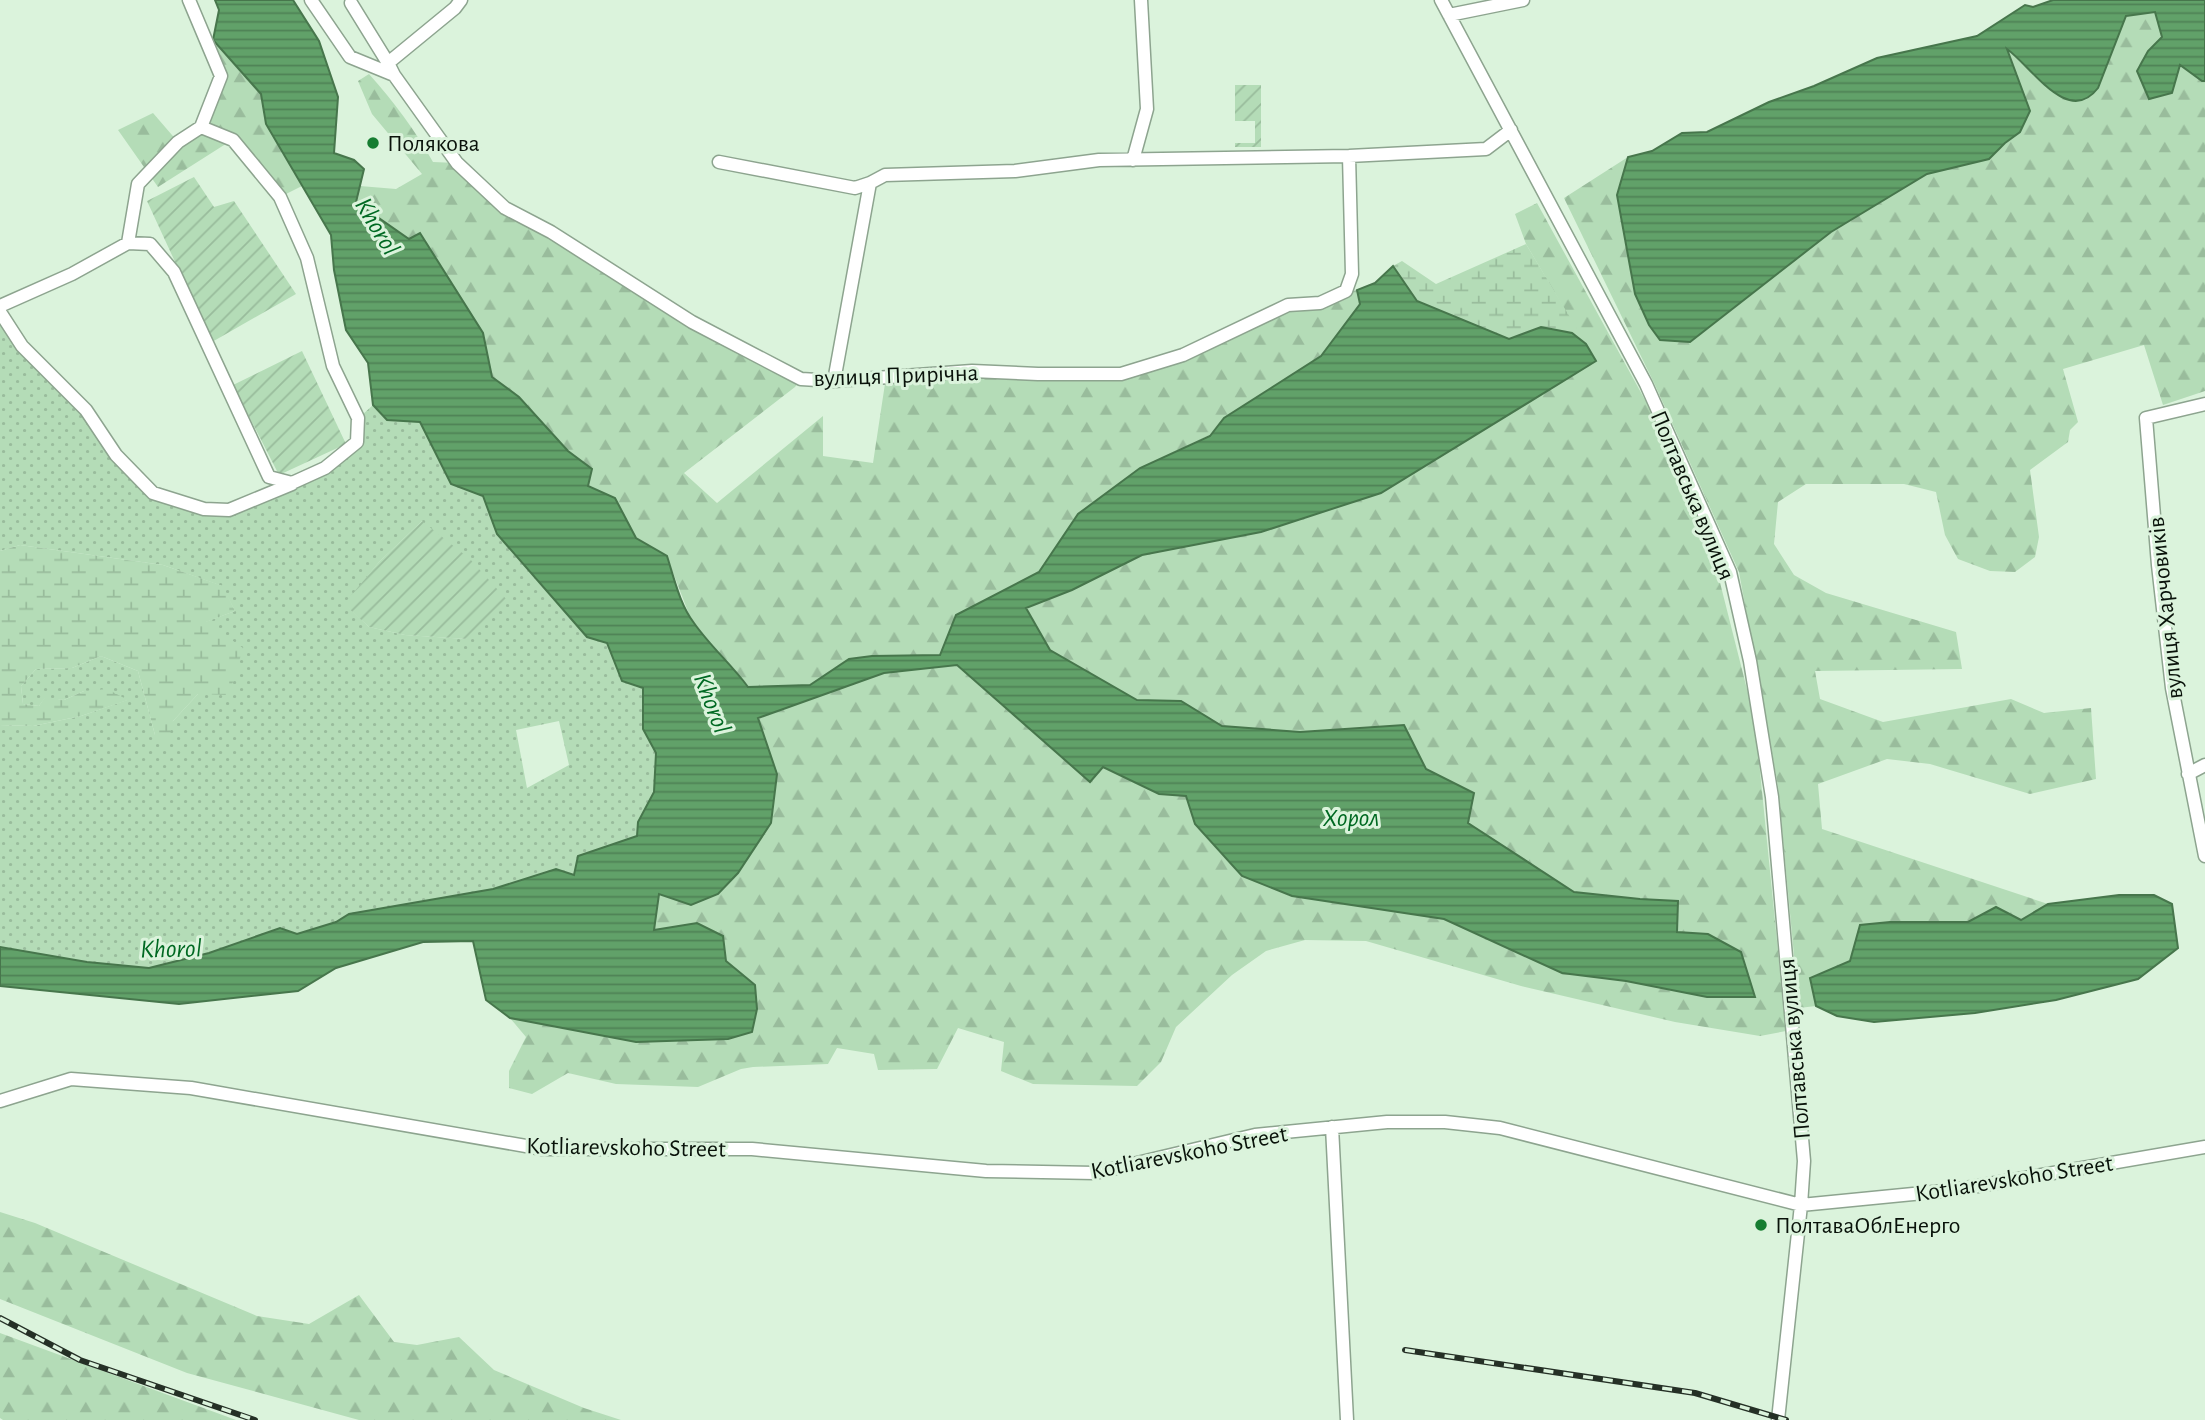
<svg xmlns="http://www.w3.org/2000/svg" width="2205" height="1420" viewBox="0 0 2205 1420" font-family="'Alegreya Sans',sans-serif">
	<defs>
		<pattern id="grass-dots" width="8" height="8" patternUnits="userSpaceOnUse" patternTransform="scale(1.75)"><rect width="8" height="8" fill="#b4dcb7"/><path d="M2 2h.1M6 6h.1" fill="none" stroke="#99bc9c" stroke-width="1.8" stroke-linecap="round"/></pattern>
		<pattern id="forest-firs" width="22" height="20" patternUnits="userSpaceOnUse" patternTransform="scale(1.75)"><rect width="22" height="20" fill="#b4dcb7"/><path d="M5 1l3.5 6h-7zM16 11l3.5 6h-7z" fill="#99bc9c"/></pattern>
		<pattern id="wetland-marsh" width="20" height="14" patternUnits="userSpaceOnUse" patternTransform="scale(1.75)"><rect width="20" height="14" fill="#b4dcb7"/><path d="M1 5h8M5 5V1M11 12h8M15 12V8" fill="none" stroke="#99bc9c"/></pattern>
		<pattern id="garden-furrows" width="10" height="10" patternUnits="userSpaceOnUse" patternTransform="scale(1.75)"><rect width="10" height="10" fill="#b4dcb7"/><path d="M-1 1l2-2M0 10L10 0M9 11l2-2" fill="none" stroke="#99bc9c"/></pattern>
		<pattern id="water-rules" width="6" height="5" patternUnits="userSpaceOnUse" patternTransform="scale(1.75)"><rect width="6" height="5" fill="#61a169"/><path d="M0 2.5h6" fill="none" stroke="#4e8255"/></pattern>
	</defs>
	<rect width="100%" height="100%" fill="#dbf3dc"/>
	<path fill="url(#grass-dots)" fill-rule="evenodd" d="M0,312L153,493L229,510L292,483L357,442L362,415L373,405L387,420L420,422L451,484L483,496L497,534L587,637L607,643L622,681L643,688V729L656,753L654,792L638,822L637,836L578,856L574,875L556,869L493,889L349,914L336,922L297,934L280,928L209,953L149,968L87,962L0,947V725L33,726L81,716L127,700L84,691L64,700L45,698L39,706L23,704L21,686L36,669L72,668L101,656L138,671L155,735L173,721L198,694L205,622L235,611L222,586L163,565L20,545L0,551ZM422,521L467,639L405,635L369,627L345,604L379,562ZM559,721L569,765L527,788L516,730Z"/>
	<path fill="url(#forest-firs)" d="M2155,12L2162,37L2148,51L2180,65L2202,81H2205V391L2163,405L2144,345L2063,369L2078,422L2070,430L2068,442L2030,470L2039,537L2035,557L2015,572L1990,571L1958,559L1945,535L1936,492L1904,484H1806L1778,502L1774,544L1794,575L1826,593L1956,632L1962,669L1815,671L1820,699L1883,722L2011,699L2044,713L2091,708L2096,779L2030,794L1930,764L1887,759L1818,784L1822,829L2048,904L2021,920L1996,907L1968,922H1890L1850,961L1811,977L1816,1006L1799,1008L1778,786L1739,572L1655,385L1564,198L1628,157L1617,195L1635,294L1690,342L1831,232L1927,174L1989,159L2005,143L2020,132L2030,111L2006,47L2040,81L2059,96L2098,88L2126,16Z
		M213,40L261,94L266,124L302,186L280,197L232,140L158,187L118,130L153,113L178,142L201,127L220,76L206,42Z
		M369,74C394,102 415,130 433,162L457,163L505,208L692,322L801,379L795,387L684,473L717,503L823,416V456L873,463L886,377L1121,374L1288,305L1357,290L1360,304L1321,356L1224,418L1210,435L1140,468L1078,514L1039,572L956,615L940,655L872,656L849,659L810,685L748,687L692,622L667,557L636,538L615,498L587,486L592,469L568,451L519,397L492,377L483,333L419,233L409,239L356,202L360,186L396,189L422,174L372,114L358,81Z
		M1537,203L1650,409L1709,539L1755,721L1786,1031L1760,1036L1675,1022L1521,986L1366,941L1305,940L1266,951L1232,975L1176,1027L1161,1062L1137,1086L1033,1084L1001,1071L1004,1042L958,1028L937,1069L878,1070L874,1054L837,1048L828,1064L753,1067L741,1069L698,1087L616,1084L568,1073L532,1094L509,1088V1071L526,1037L510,1018L636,1042L755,985L726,961L723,936L697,923L654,931L659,893L777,774L757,718L884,673L957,665L1090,781L1103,767L1158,794L1186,796L1195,824L1242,876L1292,896L1444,919L1562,973L1626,981L1708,934L1677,932L1678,901L1640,899L1574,892L1468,823L1474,793L1426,769L1404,725L1300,732L1222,726L1181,701L1137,700L1050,650L1026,607L1072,590L1142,555L1261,532L1526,402L1595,361L1526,244L1515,214Z
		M0,1212L35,1223L257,1316L309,1324L359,1295L394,1342L417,1345L459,1337L494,1370L584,1408L621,1420H359L187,1373L0,1299Z
		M0,1333L236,1420H3L0,1418Z"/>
	<path fill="url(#wetland-marsh)" d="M1526,244L1586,344L1572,333L1541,327L1509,339L1417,301L1393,266L1402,261L1436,284Z
		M20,545L163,565L223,586L235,611L206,622L243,648L229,695L198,694L173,721L167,747L155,735L138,671L101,656L72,668L36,669L21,686L23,704L39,706L45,697L64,700L84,691L107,689L128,700L81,716L33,726L0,725V551Z"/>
	<path fill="url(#garden-furrows)" d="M1235,85H1261V147H1235V143H1255V121H1235Z
		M194,177L214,207L234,201L296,294L212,342L147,201Z
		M302,351L346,444L279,475L233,385Z
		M422,521L470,559L507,600L467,639L405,635L369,627L344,604L379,562Z"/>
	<path fill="url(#water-rules)" stroke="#47764c" stroke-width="2" d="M215,0H293L319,41L338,97L334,153L354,160L364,169L356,202L409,239L420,233L483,333L492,377L519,397L568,451L592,469L588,486L615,498L636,538L667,556C674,578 680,605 694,623C710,646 731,664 748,687L810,685L849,659L872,656L940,655L956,615L1039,572L1078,514L1140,468L1210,436L1224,418L1321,356L1360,304L1357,290L1375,283L1393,266L1417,301L1509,339L1541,327L1572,333L1586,344L1596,361L1381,493L1261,532L1142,555L1072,590L1026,608L1050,650L1137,700L1181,701L1222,726L1300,732L1404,725L1426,769L1474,793L1468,823L1574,892L1640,899L1678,901L1677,932L1708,934L1741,952L1755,997H1707L1626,981L1562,973L1444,919L1292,896L1242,876L1195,824L1186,796L1159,794L1103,767L1090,782L957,665L884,673L758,718L777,774L771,823L738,873L718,894L691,905L659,894L654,930L697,923L723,936L726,961L755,985L757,1009L752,1032L728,1039L636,1042L510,1018L486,1000L473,941L423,942L336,968L298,991L179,1004L0,986V947L87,962L149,968L209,953L280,928L297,934L336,922L349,914L493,889L556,869L574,875L578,856L637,836L638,822L654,792L656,753L643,729V688L622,681L607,643L587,637L497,534L483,496L451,484L420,422L387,420L373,405L368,363L346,330L334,270L331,235L266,124L261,94L213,40L219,10Z
		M2053,0H2205V81H2202L2180,65L2172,93L2149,99L2137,71L2148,51L2162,37L2155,12L2126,16L2098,88C2068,127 2032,67 2007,49L2030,111L2020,132L2005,143L1989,159L1927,174L1831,232L1690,342L1660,340L1649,325L1635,294L1617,195L1628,157L1652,151L1682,133L1707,132L1769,102L1814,86L1877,58L1977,36L2025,5L2033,7Z
		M2119,895H2154L2172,904L2178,948L2138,979L2056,1000L1975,1013L1874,1022L1837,1016L1816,1006L1810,978L1850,961L1860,925L1890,922H1968L1996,907L2021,920L2048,904Z"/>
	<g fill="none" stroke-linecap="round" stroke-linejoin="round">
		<g stroke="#8da48f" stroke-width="15">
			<path id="minor" d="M311,0L350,57L394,75L457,163L505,208L551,232L692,322L801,379L834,381L972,371L1038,374H1121L1183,355L1288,305L1320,303L1346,291L1352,274L1349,156
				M1441,0L1646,384L1730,572L1750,661L1772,797L1804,1161L1801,1205L1778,1420
				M351,3L388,63
				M1449,15L1523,0
				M394,75L388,63L455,8L461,0
				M1133,160L1147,109L1141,0
				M719,162L855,188L870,183
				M128,243L138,184L178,142L201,127
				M0,306L72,274L128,243L150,244L174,272L269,477L292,483L325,468L357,442L358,418L333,366L307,258L280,197L233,140L201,127L221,76L189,0
				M0,312L22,346L86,410L116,455L153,493L204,509L229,510L292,484
				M834,381L870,183L885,175L1015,171L1099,160L1349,156L1486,149L1511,130
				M2205,404L2146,418L2158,565L2172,688L2205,856
				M2188,774L2205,765
				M0,1101L71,1079L191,1088L543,1149H752L986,1171L1095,1173L1255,1135L1387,1122H1445L1500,1128L1801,1205L1954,1190L2205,1147
				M1332,1127L1347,1420"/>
		</g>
		<use href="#minor" stroke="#fff" stroke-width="12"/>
		<g stroke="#253026" stroke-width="6">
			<path id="rail" d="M0,1318L80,1360L255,1420
				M1405,1350L1695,1393L1786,1420"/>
		</g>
		<use href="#rail" stroke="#dbf3dc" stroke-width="3.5" stroke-dasharray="10" stroke-linecap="butt"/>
	</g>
	<g fill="#167d31" stroke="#dbf3dc" stroke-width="2.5">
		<circle cx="373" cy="143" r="7"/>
		<circle cx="1761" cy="1225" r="7"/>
	</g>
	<g text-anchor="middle" stroke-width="6" stroke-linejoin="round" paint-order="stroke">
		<g font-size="24" fill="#09120a" stroke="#dbf3dc" text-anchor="start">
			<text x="387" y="151">Полякова</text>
			<text x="1775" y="1233">ПолтаваОблЕнерго</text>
		</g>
		<g font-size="24" fill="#09120a" stroke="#dbf3dc">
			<text transform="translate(896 375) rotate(-2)" y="8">вулиця Прирічна</text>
			<text transform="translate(1693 495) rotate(67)" y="8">Полтавська вулиця</text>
			<text transform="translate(2165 608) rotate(-96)" y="8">вулиця Харчовиків</text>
			<text transform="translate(1794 1049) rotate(-95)" y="8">Полтавська вулиця</text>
			<text transform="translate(626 1147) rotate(1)" y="8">Kotliarevskoho Street</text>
			<text transform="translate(1189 1152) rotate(-11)" y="8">Kotliarevskoho Street</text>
			<text transform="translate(2014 1178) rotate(-9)" y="8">Kotliarevskoho Street</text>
		</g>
		<g font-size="26" font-style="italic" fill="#006922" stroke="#dbf3dc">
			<text transform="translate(378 226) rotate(59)" y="9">Khorol</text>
			<text transform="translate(713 703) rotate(69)" y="9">Khorol</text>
			<text x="1351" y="826">Хорол</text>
			<text transform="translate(171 948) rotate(-1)" y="9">Khorol</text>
		</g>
	</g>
</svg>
